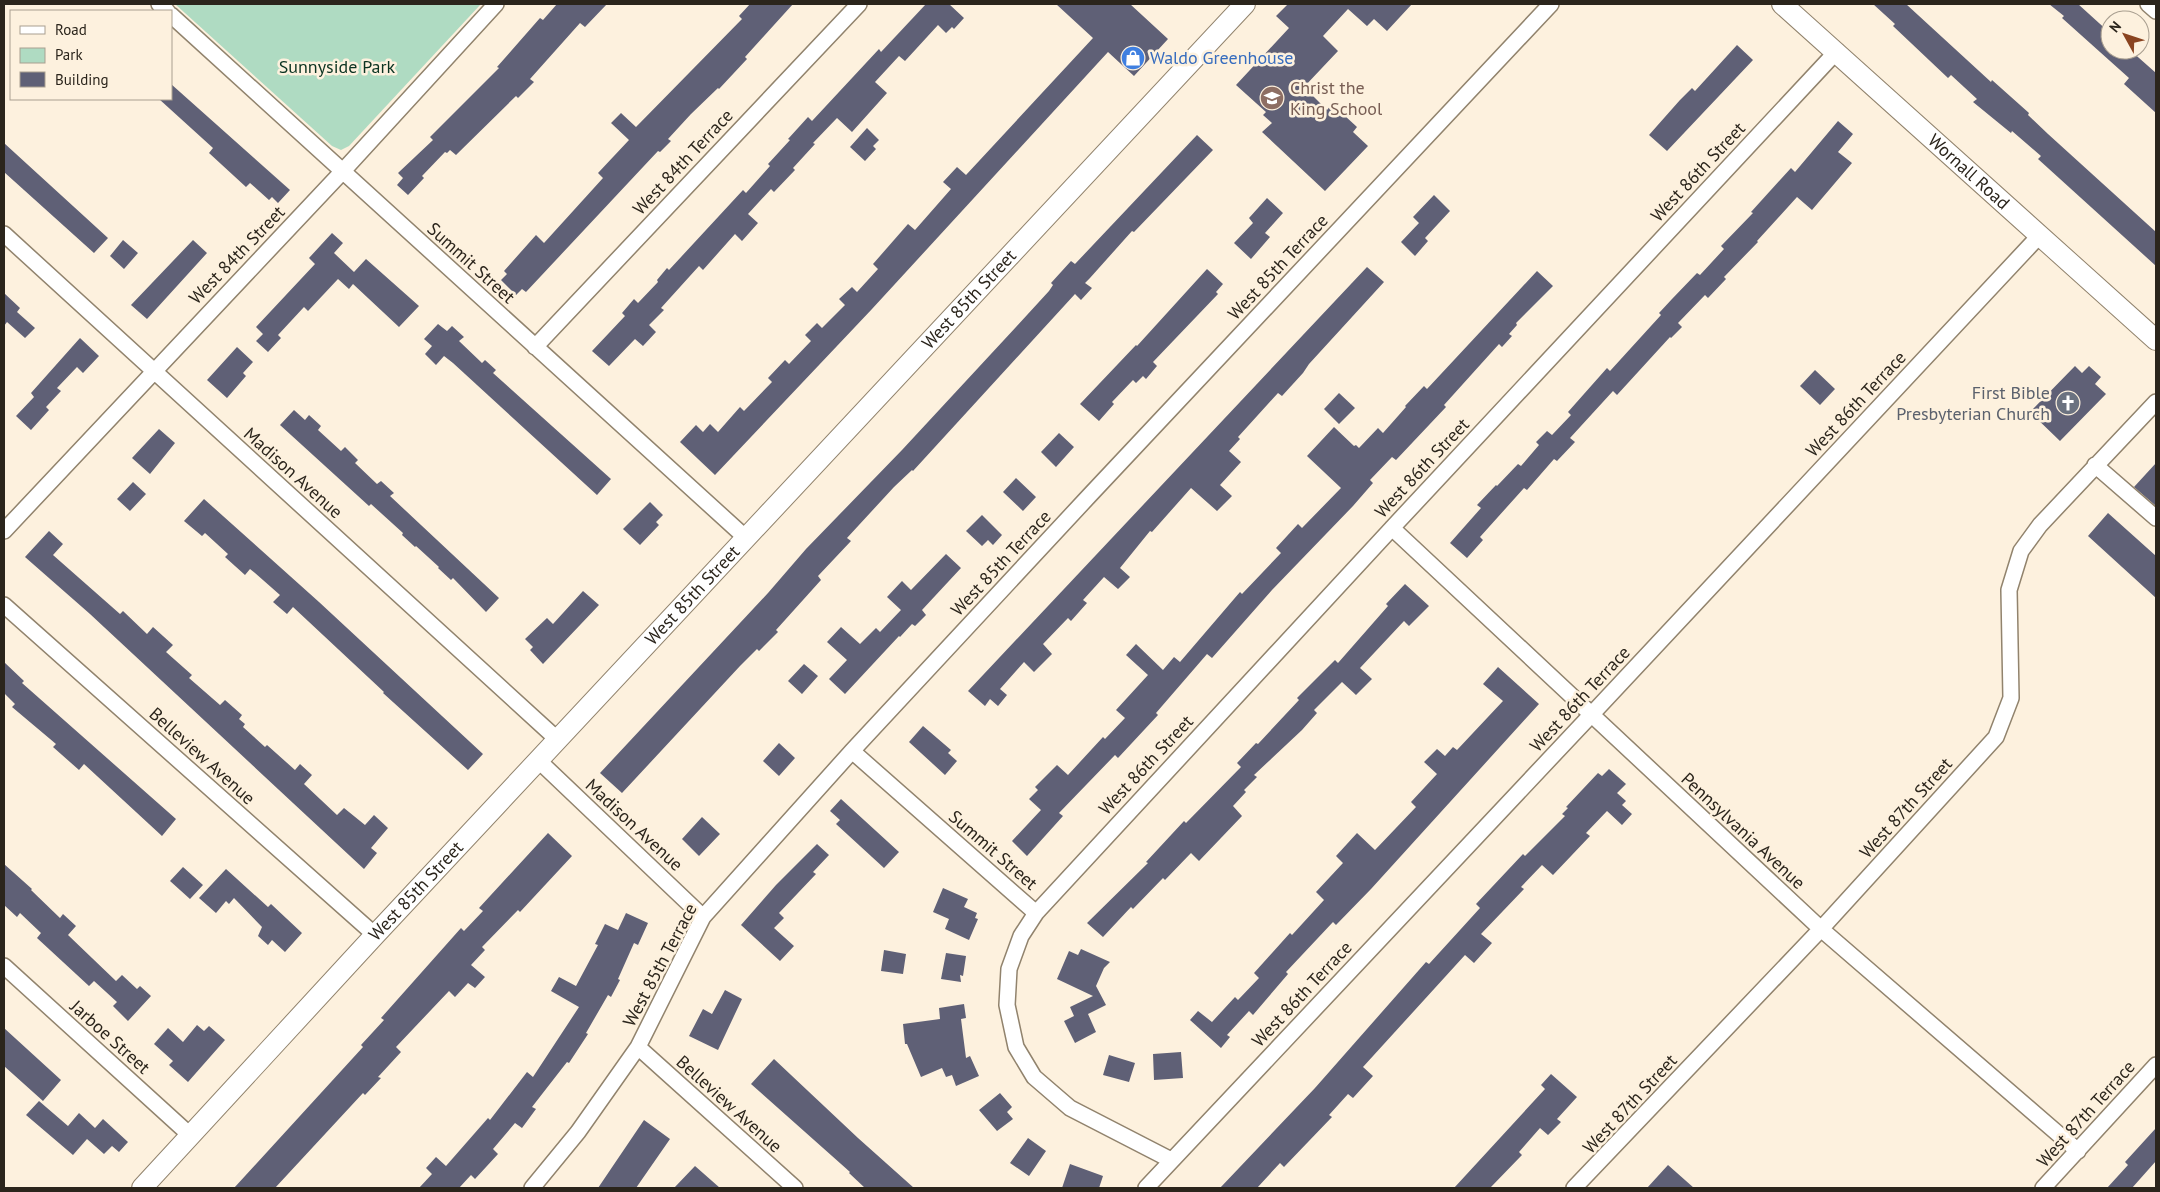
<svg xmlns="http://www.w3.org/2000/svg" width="2160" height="1192" viewBox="0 0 2160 1192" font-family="'PT Sans',sans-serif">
	<rect width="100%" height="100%" fill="#fdf1de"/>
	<path fill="#afdbc2" d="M175,4H481L349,146L341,150L332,146Z"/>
	<path fill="#5f6076" d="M557,4H607L585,27L580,23L530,79L534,82L518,98L516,96L456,155L450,150L447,153L445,152L422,176L424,178L408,195L397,185L403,178L398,173L433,140L430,137L499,68L497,67L540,18L543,20Z
		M750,4H793L745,57L747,59L719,89L718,88L691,114L668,139L671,141L660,152L658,151L526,292L522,289L516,295L501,280L507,274L504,271L536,235L544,243L603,178L598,173L629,140L611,123L621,113L636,127L742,19L739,16Z
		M926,4H949L964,18L954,29L952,27L946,33L938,25L905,61L899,56L875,82L887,93L852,132L837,118L813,143L815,144L793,168L795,170L774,192L771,189L748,214L758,223L742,241L735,234L703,270L699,266L661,308L664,310L649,325L656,332L643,346L635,339L609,366L592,351L625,316L622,313L634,299L638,303L658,282L657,280L667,268L669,270L743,190L746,193L770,166L768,164L790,140L788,139L808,117L812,121L879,49L881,52Z
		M1056,4H1130L1168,39L1134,76L1108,52L872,309L715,475L680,442L696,425L703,432L710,424L718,432L740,407L744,411L772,382L768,378L785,360L789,364L811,341L805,335L817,323L822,328L845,305L839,299L852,287L857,292L878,269L873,264L908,224L915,230L951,189L943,182L957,167L966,175L1093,38Z
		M1288,4H1412L1387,31L1374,19L1367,26L1348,9L1323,36L1338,51L1304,87L1327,110L1332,104L1357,127L1353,132L1368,146L1325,191L1262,132L1272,123L1263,115L1266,112L1236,85L1289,28L1276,16Z
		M1873,4H1906L1991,82L1992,80L2029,113L2028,115L2048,134L2156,232V266L2038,159L2041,156L2012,131L2011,133L1973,102L1977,99L1951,75L1948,78L1893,26L1895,24Z
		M2049,4H2078L2110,33V50H2130L2156,73V113L2124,84L2129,78L2062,18L2064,16Z
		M1737,45L1753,60L1667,151L1649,135L1680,100L1692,88L1695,91Z
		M171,84L290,190L278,203L272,197L269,200L250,183L246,187L209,153L213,148L159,99H171Z
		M1838,121L1853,134L1838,152L1852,163L1812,210L1797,197L1757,241L1758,242L1724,277L1726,279L1708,298L1705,295L1678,323L1682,327L1671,338L1670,337L1617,395L1613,391L1570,438L1575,442L1557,461L1554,459L1527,490L1524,488L1480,537L1483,540L1467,558L1450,543L1481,508L1477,505L1496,485L1497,486L1518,464L1521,466L1539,445L1536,442L1547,431L1552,435L1571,415L1568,412L1607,368L1610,371L1661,315L1659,313L1672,299L1697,273L1700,275L1724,249L1721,246L1753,213L1751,212L1791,168L1795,172Z
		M867,128L879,140L873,146L876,149L865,161L850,147Z
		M1197,135L1213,150L1134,232L1132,231L1090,278L1085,283L1092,288L1081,300L1075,294L913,471L912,470L894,487L847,538L851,541L818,576L821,580L776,630L778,632L759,651L757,649L740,666L622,793L600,773L768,593L806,549L902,450L1016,327L1049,291L1053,285L1051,283L1071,261L1075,264Z
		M4,143L108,238L94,253L4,172Z
		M1434,195L1450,211L1425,238L1428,241L1415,256L1401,242L1419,223L1413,217Z
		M1267,198L1283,213L1265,233L1270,237L1251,259L1234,243L1253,223L1249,218Z
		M332,233L343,243L334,253L354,272L366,259L419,306L399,327L353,284L349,289L338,279L308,311L304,307L278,335L281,338L268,352L256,341L263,334L256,327L315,264L309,258Z
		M123,240L138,253L124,269L110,256Z
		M193,240L207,253L147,319L131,305Z
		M1367,267L1384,282L1309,364L1303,373L1282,396L1278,393L1238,437L1240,439L1229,451L1241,462L1220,485L1232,496L1217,511L1191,488L1152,532L1150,531L1120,568L1130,577L1118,589L1104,577L1083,600L1087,603L1071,621L1068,618L1043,644L1052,654L1034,672L1024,662L1000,689L1007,695L998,706L990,699L985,706L968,691Z
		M1207,269L1223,284L1216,292L1218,294L1153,362L1157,366L1146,379L1143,376L1136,383L1133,380L1112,402L1114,404L1099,421L1080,404L1136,345L1137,346Z
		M1537,271L1553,286L1516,323L1517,325L1509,334L1512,336L1502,347L1499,344L1444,405L1446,407L1396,460L1392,457L1370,480L1373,483L1353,506L1272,590L1212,658L1207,654L1156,713L1158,715L1118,758L1115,755L1059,813L1063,816L1027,856L1012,841L1041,810L1029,799L1038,790L1035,787L1057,765L1068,775L1103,737L1105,739L1125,718L1116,710L1148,675L1126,655L1136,644L1163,670L1174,657L1180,662L1240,592L1242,594L1281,553L1276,548L1298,524L1302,528L1341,488L1307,456L1334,427L1354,446L1356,445L1359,448L1378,428L1383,433L1406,407L1405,406L1424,386L1427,389Z
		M4,293L20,308L17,312L35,328L25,338L7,322L4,326Z
		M438,324L447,331L452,326L464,337L459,341L482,363L485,360L496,370L493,373L611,479L597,495L453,363L444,356L436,365L425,354L432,346L424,339Z
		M80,338L99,356L83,373L77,367L57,388L61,391L46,407L49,410L31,430L16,416L34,397L31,393Z
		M237,347L253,362L243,373L246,376L227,398L207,380Z
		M2075,366L2082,373L2089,366L2101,377L2095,384L2106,394L2060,441L2030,412Z
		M1815,370L1835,389L1820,405L1800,386Z
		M1339,393L1355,408L1339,424L1324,409Z
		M294,410L305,420L309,415L321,426L318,430L341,451L345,447L358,460L355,463L377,484L381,481L394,493L390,496L499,598L486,612L453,578L451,580L438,568L439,567L416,546L415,547L402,535L403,533L371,504L369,506L280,425Z
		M159,429L175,443L150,474L132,458Z
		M1059,433L1074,447L1056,467L1041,452Z
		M2156,463V506L2134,487Z
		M1016,478L1036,497L1023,511L1003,492Z
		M133,482L146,494L130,511L117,499Z
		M204,499L319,602L483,754L468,770L383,693L384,692L293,607L287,614L273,602L280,595L255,573L250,569L245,575L225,557L228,554L205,533L202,536L184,521Z
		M650,502L663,515L656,522L659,525L640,545L623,529Z
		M2108,513L2156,556V598L2088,536Z
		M982,515L1002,535L993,545L988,540L982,546L966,531Z
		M49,531L63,544L53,555L120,614L123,611L147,634L153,627L173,645L166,652L192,675L189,678L220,705L225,700L242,715L239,719L245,724L243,727L265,747L267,745L295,770L300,764L312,775L304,784L337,815L344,808L365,825L374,815L388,828L371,848L377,853L364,869L90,614L25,557Z
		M946,554L961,568L922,610L926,615L915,626L912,624L900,637L899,636L845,694L829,679L847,660L827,642L841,627L860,644L876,628L880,632L901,610L887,597L902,581L911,590Z
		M1405,584L1429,606L1409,626L1404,621L1360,668L1372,679L1356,695L1342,682L1314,710L1317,713L1302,730L1254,775L1257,777L1244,790L1246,792L1233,806L1242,816L1199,861L1191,853L1165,880L1163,878L1133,909L1131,907L1103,937L1087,923L1148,863L1146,862L1184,821L1186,823L1241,767L1237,763L1256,743L1258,744L1299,700L1297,698L1335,660L1338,663L1388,606L1386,604Z
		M583,591L599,605L543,664L530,650L533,647L525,639L547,618L553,624Z
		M4,662L24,681L22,683L176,819L162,836L84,764L79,770L53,747L56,744L12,707L15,704L4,693Z
		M804,664L818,676L802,694L788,681Z
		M1498,667L1539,704L1371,889L1336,925L1333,922L1286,972L1288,974L1253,1015L1249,1011L1227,1035L1230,1037L1221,1048L1190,1020L1198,1011L1212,1022L1235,997L1238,1000L1259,978L1254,973L1290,933L1292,935L1324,900L1316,892L1343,863L1336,856L1357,833L1375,850L1416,807L1411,802L1437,774L1424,762L1437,749L1445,756L1453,747L1457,750L1503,701L1483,684Z
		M923,726L951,750L948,753L957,761L945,775L909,742Z
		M779,743L795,758L779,776L763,761Z
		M1609,769L1626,784L1617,793L1626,801L1622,805L1632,814L1622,825L1607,811L1586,833L1590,836L1553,875L1542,865L1521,887L1524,889L1481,934L1492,943L1474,963L1465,955L1363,1067L1373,1076L1353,1098L1348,1094L1329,1115L1332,1117L1284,1167L1280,1163L1257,1188H1220L1315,1088L1426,962L1429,964L1460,930L1480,908L1476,904L1523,854L1525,856L1565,816L1562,814L1568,808L1566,807L1598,773L1602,776Z
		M841,799L899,852L884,868L836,824L840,820L830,811Z
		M702,817L720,834L699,856L682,839Z
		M548,833L572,856L520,912L518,910L482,947L485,950L471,965L485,977L475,988L468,983L455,997L449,991L396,1047L401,1052L378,1077L381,1078L365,1095L363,1093L275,1188H234L363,1047L361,1045L384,1020L381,1018L461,928L464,931L483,911L479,908Z
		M817,844L829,855L813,872L816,874L779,913L784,918L774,928L794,946L780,961L741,925L776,885Z
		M4,864L32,889L31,890L60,918L63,914L76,926L68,935L116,981L122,975L137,989L140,986L151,996L128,1021L113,1006L117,1002L94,981L89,986L37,938L41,933L20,913L17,917L4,905Z
		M183,867L203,885L190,899L170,881Z
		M226,869L268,907L271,904L302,933L285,952L272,940L268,945L258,936L262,927L234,898L229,904L226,901L216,913L199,898Z
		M943,888L968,899L964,907L977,913L975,918L978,919L969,940L945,929L949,919L933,912Z
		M626,913L648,923L638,945L634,943L618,979L620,980L611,997L608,995L586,1033L588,1034L569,1063L567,1062L532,1107L536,1109L522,1128L515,1123L493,1149L498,1154L475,1179L471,1175L459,1188H419L432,1174L426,1168L436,1157L446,1166L488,1118L490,1120L527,1072L533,1077L579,1007L551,991L559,977L576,986L598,945L595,944L605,924L618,930Z
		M1081,949L1110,962L1104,968L1096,986L1106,1005L1088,1014L1096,1032L1075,1043L1064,1021L1074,1016L1070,1007L1093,996L1057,979L1069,951L1078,955Z
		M884,950L906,954L903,974L881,971Z
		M946,953L966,956L963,976L960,975L961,982L941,979Z
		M725,990L742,999L718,1050L689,1036L703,1009L712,1014Z
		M964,1004L966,1018L961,1019L966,1058L970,1056L979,1076L956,1086L952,1075L946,1077L942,1068L921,1077L907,1044H905L903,1024L940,1019L939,1008Z
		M197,1025L204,1031L209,1026L225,1040L188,1082L169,1065L173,1061L154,1044L168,1028L183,1042Z
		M4,1028L61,1080L43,1101L4,1066Z
		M1181,1052L1183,1078L1154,1080L1153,1054Z
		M1109,1055L1135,1063L1129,1082L1103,1075Z
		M774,1059L858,1138L914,1188H865L849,1173L850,1172L751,1084Z
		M1551,1074L1577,1097L1557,1119L1561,1122L1548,1135L1540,1128L1519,1152L1522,1155L1490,1188H1454L1545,1089L1541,1085Z
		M1000,1093L1012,1107L1007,1112L1013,1119L997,1131L979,1110Z
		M39,1101L68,1126L79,1113L95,1128L103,1119L128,1142L119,1152L112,1146L104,1154L87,1139L73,1155L26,1115Z
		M644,1120L670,1139L636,1188H598Z
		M2156,1128V1161L2132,1188H2107L2128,1165L2125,1162Z
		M1028,1138L1046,1151L1029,1176L1010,1163Z
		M1070,1164L1103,1176L1099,1188H1062Z
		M1668,1165L1694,1188H1647Z
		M695,1166L720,1188H674Z"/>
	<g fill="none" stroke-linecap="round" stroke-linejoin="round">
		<g stroke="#91836d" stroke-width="18">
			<path id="minor" d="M159,4L167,11
				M2148,4L2156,11
				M171,15L746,538
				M4,234L558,740
				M535,347L859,4
				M2095,465L2156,518
				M1392,528L1821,929L2078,1151
				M4,531L342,172L496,4
				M4,605L375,935
				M852,751L1036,913
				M538,760L703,917
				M4,966L191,1136
				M638,1047L795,1188
				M1171,1160L1070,1108L1034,1077L1016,1047L1007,1005L1009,969L1021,936L1036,913L1392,528L1837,51
				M532,1188L578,1132L638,1047L703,917L852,751L1089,496L1551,4
				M1146,1188L1591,715L2040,235
				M1574,1188L1821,929L1996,737L2011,698L2009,590L2021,551L2040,525L2156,402
				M2043,1188L2156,1065"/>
		</g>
		<g stroke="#91836d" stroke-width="22">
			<g id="secondary">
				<path id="s1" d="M1782,4L2156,340"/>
				<path id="s2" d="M142,1188L375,935L1245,4"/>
			</g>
		</g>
		<use href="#minor" stroke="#fff" stroke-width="15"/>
		<use href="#secondary" stroke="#fff" stroke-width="20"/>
	</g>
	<defs>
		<g id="shop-disc" transform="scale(1.25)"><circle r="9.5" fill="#3f7fe0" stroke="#fdf1de"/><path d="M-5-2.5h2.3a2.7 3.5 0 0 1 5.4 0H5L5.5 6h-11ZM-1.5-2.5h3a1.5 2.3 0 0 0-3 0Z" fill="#fff"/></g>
		<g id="school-disc" transform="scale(1.25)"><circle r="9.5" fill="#8d6e63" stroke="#fdf1de"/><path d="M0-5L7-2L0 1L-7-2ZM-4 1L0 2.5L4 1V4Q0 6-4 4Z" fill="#fff"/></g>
		<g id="church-disc" transform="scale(1.25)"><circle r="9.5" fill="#6b7280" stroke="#fdf1de"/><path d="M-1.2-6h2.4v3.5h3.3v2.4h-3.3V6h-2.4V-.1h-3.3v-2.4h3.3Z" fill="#fff"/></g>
	</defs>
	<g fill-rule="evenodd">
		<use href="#shop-disc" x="1133" y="58"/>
		<use href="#school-disc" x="1272" y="98"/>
		<use href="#church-disc" x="2068" y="403"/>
	</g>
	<g text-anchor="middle" stroke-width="5" stroke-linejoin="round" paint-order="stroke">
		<g font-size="18" fill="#366cbe" stroke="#fdf1de" text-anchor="start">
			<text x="1150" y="64">Waldo Greenhouse</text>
		</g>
		<g font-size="18" fill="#0b3321" stroke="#fdf1de">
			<text x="337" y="73">Sunnyside Park</text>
		</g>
		<g font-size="18" fill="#785e54" stroke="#fdf1de" text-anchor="start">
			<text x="1290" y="94">Christ the<tspan x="1290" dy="21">King School</tspan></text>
		</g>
		<g font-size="18" fill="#2b251c" stroke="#fdf1de">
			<text transform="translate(683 162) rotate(-47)" y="6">West 84th Terrace</text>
			<text dy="6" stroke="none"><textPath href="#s1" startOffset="251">Wornall Road</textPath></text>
			<text transform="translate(1698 172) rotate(-47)" y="6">West 86th Street</text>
			<text transform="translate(237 255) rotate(-46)" y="6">West 84th Street</text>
			<text transform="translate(471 263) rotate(42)" y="6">Summit Street</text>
			<text transform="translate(1278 267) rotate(-47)" y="6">West 85th Terrace</text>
			<text dy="6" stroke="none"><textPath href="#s2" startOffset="1214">West 85th Street</textPath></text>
			<text transform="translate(1856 404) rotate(-47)" y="6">West 86th Terrace</text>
			<text transform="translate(1422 468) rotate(-47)" y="6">West 86th Street</text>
			<text transform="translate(293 473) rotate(42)" y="6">Madison Avenue</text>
			<text transform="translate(1001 563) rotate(-47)" y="6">West 85th Terrace</text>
			<text dy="6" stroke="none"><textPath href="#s2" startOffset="809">West 85th Street</textPath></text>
			<text transform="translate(1580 699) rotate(-47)" y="6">West 86th Terrace</text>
			<text transform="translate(202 756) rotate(42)" y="6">Belleview Avenue</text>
			<text transform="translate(1146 765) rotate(-47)" y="6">West 86th Street</text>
			<text transform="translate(1906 808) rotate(-48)" y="6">West 87th Street</text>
			<text transform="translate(634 825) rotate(43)" y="6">Madison Avenue</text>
			<text transform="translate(1743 831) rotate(43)" y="6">Pennsylvania Avenue</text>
			<text transform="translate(993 850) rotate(41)" y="6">Summit Street</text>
			<text dy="6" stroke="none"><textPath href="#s2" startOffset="404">West 85th Street</textPath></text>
			<text transform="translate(660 965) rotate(-62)" y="6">West 85th Terrace</text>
			<text transform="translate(1302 994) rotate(-47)" y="6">West 86th Terrace</text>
			<text transform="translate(110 1037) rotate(42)" y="6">Jarboe Street</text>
			<text transform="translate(729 1104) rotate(42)" y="6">Belleview Avenue</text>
			<text transform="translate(1630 1104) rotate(-47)" y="6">West 87th Street</text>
			<text transform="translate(2086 1114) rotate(-48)" y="6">West 87th Terrace</text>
		</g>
		<g font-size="18" fill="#5b616d" stroke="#fdf1de" text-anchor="end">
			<text x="2050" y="399">First Bible<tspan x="2050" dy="21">Presbyterian Church</tspan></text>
		</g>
	</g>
	<rect width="2160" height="1192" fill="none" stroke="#2b251c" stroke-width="10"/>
	<rect x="10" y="10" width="162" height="90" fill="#fdf1de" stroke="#a99f90"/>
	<rect x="20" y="26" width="25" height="8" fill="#ffffff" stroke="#a99f90"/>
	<text x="55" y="35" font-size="15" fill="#2b251c">Road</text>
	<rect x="20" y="48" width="25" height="15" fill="#afdbc2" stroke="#a99f90"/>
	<text x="55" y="60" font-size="15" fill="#2b251c">Park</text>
	<rect x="20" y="72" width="25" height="15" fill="#5f6076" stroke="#a99f90"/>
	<text x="55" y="85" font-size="15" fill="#2b251c">Building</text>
	<g transform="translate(2125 35) rotate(310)"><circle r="24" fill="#fdf1de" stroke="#a99f90"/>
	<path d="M0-4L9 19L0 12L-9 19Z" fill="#8a4420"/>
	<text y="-8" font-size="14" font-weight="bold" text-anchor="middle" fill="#2b251c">N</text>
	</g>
</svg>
